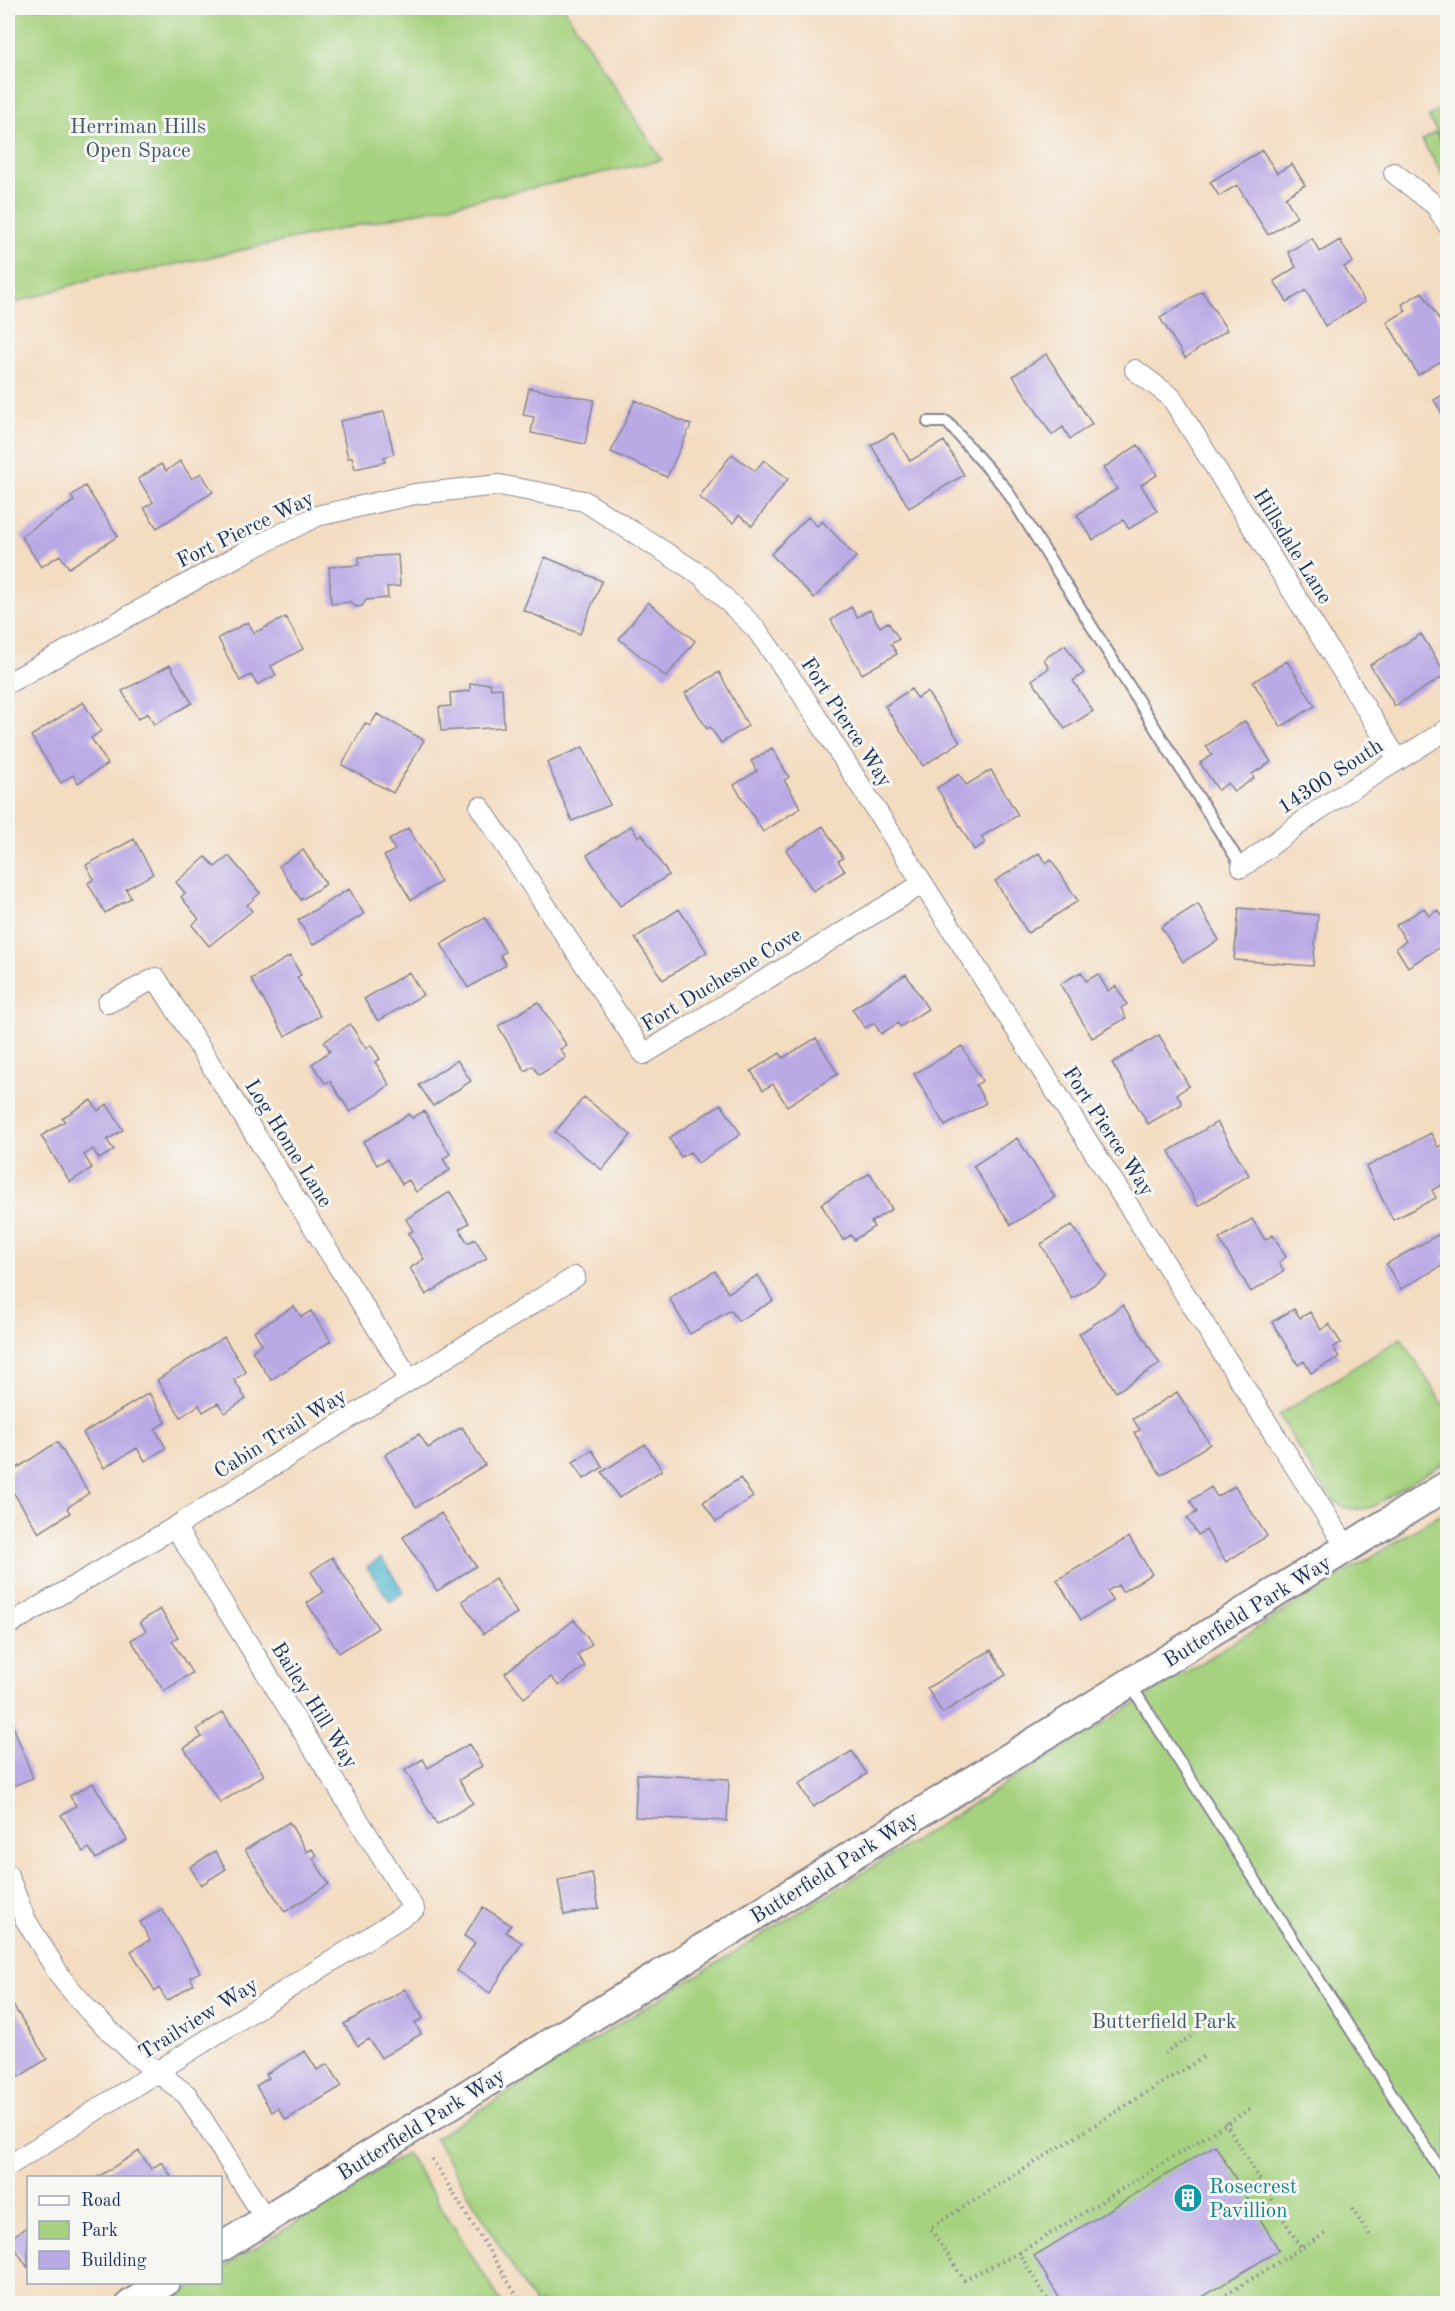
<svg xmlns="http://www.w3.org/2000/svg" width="1455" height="2311" viewBox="0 0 1455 2311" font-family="'Old Standard TT',serif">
	<rect width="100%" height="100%" fill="#f6f6f2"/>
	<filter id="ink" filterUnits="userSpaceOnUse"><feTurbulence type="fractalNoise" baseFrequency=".0167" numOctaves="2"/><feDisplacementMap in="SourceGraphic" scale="12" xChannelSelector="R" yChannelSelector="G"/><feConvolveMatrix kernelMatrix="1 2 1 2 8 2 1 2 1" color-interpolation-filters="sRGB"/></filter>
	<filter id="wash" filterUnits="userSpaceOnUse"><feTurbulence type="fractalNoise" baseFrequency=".008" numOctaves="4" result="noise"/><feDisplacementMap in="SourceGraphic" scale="24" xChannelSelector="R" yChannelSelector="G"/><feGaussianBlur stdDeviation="1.35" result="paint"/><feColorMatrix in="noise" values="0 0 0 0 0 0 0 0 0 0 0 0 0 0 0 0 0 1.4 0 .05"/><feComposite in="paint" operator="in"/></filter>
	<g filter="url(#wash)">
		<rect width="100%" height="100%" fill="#f4dcc1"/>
		<path fill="#a6d27f" stroke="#60806e" stroke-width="1.5" d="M8,8H564L662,160L135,273L104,275L8,305Z
			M1447,104V148L1428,117Z
			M1435,132L1447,152V182L1422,141Z
			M1401,1338L1447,1411V1461L1372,1507C1361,1510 1350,1511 1340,1505C1321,1493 1293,1436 1279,1415Z
			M1447,1510V2303H534L435,2138Z
			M407,2153L502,2303H164L198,2283L220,2282L221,2269Z"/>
		<path fill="#51b7d0" stroke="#367397" stroke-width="1.5" d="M381,1558L404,1592L390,1602L367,1567Z"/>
		<g id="blocks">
			<path fill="#b9a9e5" d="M1262,150L1277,173L1292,164L1305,185L1285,197L1297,217L1268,235L1237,185L1219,196L1210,182Z
				M1312,238L1320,252L1340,240L1353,262L1344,267L1365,302L1325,326L1306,290L1287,302L1274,281L1296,267L1288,252Z
				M1202,291L1227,330L1185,358L1160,318Z
				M1422,292L1448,334V357L1418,375L1387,322L1406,311L1402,304Z
				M1046,354L1092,424L1070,439L1063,427L1052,435L1013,376Z
				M529,388L594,400L585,444L531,433L534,417L523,415Z
				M1448,392V423L1434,400Z
				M635,400L691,425L667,477L611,452Z
				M384,412L394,454L384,457L385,462L355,469L352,457L348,458L340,421Z
				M893,433L910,461L944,441L964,475L909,508L871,445Z
				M1138,445L1157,475L1141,485L1157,511L1129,529L1123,520L1093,540L1077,515L1117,489L1103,468Z
				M732,454L755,471L764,460L788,479L752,526L739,515L733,523L699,497Z
				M180,461L192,479L201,473L213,492L157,528L144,508L153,502L138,479L161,464L166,471Z
				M85,486L118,536L69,568L60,555L41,567L21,536L74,501L71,496Z
				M808,517L817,526L822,521L856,557L814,598L771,554Z
				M398,555L400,586L387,587L388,598L366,600L362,606L356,607L351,602L331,604L329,567L359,565V557Z
				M545,557L602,581L580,634L523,610Z
				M648,602L695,641L666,677L619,639Z
				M851,607L857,617L870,610L880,627L888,622L899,639L891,644L897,654L862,674L831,620Z
				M286,617L303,649L271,666L276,675L257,685L251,675L240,681L218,638L248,622L254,633Z
				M1421,634L1446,675L1395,706L1370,665Z
				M1065,645L1084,673L1073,681L1093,711L1065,729L1032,680L1049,668L1044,659Z
				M1287,661L1315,706L1281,727L1253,682Z
				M170,665L192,703L154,725L148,713L138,719L122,691Z
				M719,672L748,726L721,743L710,727L707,729L685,693Z
				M490,683L491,689L502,688L504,727L441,731L439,707L451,706L450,693L470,691V684Z
				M911,689L917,698L927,692L960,742L923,766L885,706Z
				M83,702L101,731L91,738L108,764L78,783L73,775L61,783L31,736Z
				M377,714L424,740L393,793L342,765L365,723L370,726Z
				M1245,721L1271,762L1252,774L1254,778L1234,792L1228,783L1218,790L1200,763L1212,755L1206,746Z
				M583,747L610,805L572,821L547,763Z
				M772,748L789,777L784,780L801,808L763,832L734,785L757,771L751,761Z
				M991,770L1018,815L981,837L985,843L974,850L937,788L959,774L966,785Z
				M631,826L638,837L642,834L669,875L620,906L587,855Z
				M823,826L843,858L838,861L845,871L813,891L786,850Z
				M408,828L441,882L411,900L384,856L395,850L389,840Z
				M134,839L153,874L126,889L131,898L105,913L88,883L94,879L86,865Z
				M303,850L326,884L301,900L279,866Z
				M1039,853L1046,863L1051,859L1078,901L1028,933L995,881Z
				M229,856L260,893L247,905L252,911L209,946L192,925L199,919L181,897L185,893L176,882L206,857L215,867Z
				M349,889L364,914L313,945L298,920Z
				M1198,904L1219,940L1183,962L1161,927Z
				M1239,908L1318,915L1313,966L1234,960Z
				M1424,908L1429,916L1438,910L1448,925V932L1442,935L1447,943L1408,967L1396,948L1406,941L1396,925Z
				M679,909L707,952L663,980L635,938Z
				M485,918L505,952L500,955L506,965L468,988L441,944Z
				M290,956L301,975L297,977L320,1016L285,1036L251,979Z
				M409,972L423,995L378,1021L364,999Z
				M1081,972L1086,981L1098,974L1108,991L1116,986L1127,1004L1121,1008L1126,1018L1092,1038L1060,984Z
				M906,974L928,1009L900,1027L898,1023L881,1034L874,1023L865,1028L852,1009Z
				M538,1002L567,1046L560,1049L566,1058L539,1075L533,1066L525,1071L498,1026Z
				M350,1024L366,1049L371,1045L380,1059L375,1062L390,1085L350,1112L330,1081L325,1083L312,1064L330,1051L324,1042Z
				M1159,1035L1189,1086L1177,1094L1182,1104L1148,1124L1112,1063Z
				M816,1038L838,1074L787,1106L773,1084L763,1090L751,1071L780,1053L783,1058Z
				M962,1046L982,1081L976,1085L986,1103L945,1126L914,1074Z
				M457,1060L471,1081L433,1106L419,1085Z
				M584,1097L631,1135L602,1170L555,1132Z
				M91,1100L98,1111L107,1104L123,1130L107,1140L114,1150L99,1159L93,1149L84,1155L92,1168L70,1182L41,1136L65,1121L62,1118Z
				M721,1104L741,1134L698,1163L690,1152L681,1157L669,1138Z
				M424,1111L450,1154L443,1159L450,1170L416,1192L409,1180L402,1184L387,1159L377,1165L363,1142L409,1114L412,1118Z
				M1217,1122L1249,1175L1198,1206L1169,1151Z
				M1431,1133L1438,1147L1448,1142V1182L1432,1190L1436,1198L1393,1220L1366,1167Z
				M1017,1138L1055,1197L1011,1225L973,1166Z
				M870,1173L892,1209L871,1222L874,1227L854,1240L851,1235L843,1240L821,1204Z
				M450,1192L469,1223L459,1229L468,1243L475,1239L487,1258L426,1295L410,1268L424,1259L408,1233L413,1231L406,1219Z
				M1252,1219L1265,1240L1273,1235L1286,1257L1279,1262L1284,1271L1251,1292L1219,1239Z
				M1072,1225L1107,1276L1072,1299L1041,1244Z
				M1448,1229V1254L1443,1257L1447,1263L1401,1289L1386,1264Z
				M715,1271L728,1293L758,1275L773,1301L738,1321L731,1310L690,1334L669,1298Z
				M1123,1305L1160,1364L1116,1392L1079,1334Z
				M294,1306L301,1317L311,1311L331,1341L271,1380L252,1351L262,1344L254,1331Z
				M1294,1309L1300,1318L1310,1312L1321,1330L1329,1324L1341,1343L1333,1347L1339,1357L1311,1373L1304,1361L1298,1365L1272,1322Z
				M224,1337L246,1372L234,1380L246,1399L225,1413L218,1403L203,1412L199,1405L181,1417L157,1380Z
				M1177,1392L1210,1444L1161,1475L1134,1433L1140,1430L1133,1419Z
				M149,1393L166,1422L155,1429L166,1448L145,1461L137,1448L104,1468L83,1433Z
				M462,1427L485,1465L416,1507L385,1455L419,1434L428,1448Z
				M57,1442L89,1493L67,1508L70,1513L39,1533L8,1484V1474Z
				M645,1444L662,1470L619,1498L602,1472Z
				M592,1450L603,1467L584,1479L573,1462Z
				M740,1478L753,1497L716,1522L703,1502Z
				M1235,1486L1267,1536L1226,1562L1206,1530L1198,1535L1187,1518L1197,1512L1190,1501L1211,1487L1217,1497Z
				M441,1513L476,1566L437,1591L403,1537Z
				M1129,1537L1152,1574L1122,1592L1118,1585L1107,1591L1113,1601L1081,1620L1057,1580Z
				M332,1557L378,1628L339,1653L307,1603L324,1592L311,1572Z
				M495,1579L517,1613L483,1634L462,1601Z
				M160,1609L178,1637L172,1641L192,1673L164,1691L131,1640L146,1631L140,1622Z
				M574,1620L592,1644L577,1655L585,1666L559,1686L551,1677L524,1698L505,1673Z
				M991,1650L1006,1675L942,1713L927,1688Z
				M223,1712L264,1775L220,1803L184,1748L202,1737L197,1729Z
				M11,1721L33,1778L8,1788V1723Z
				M469,1744L482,1766L459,1780L473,1803L437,1825L405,1770L423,1759L428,1768Z
				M852,1751L867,1774L813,1807L799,1784Z
				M637,1774L729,1779L727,1821L635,1817Z
				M93,1783L127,1840L96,1859L89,1848L83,1852L61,1815L76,1806L70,1796Z
				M289,1822L307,1852L312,1849L317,1855L313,1858L329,1884L285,1912L245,1850Z
				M215,1851L226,1869L201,1885L190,1867Z
				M592,1873L599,1908L564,1915L558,1880Z
				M483,1907L511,1925L506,1932L522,1943L490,1993L457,1971L475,1943L464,1936Z
				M162,1909L200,1972L190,1977L194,1984L167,2001L159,1988L155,1991L131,1951L150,1940L140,1922Z
				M405,1989L423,2018L415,2023L421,2034L381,2058L369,2039L358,2046L344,2024Z
				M9,1999L47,2059L19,2077L16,2073L8,2079Z
				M305,2051L317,2070L328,2064L342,2086L286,2120L278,2108L272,2112L256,2086L269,2078L266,2074Z
				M1215,2145L1279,2250L1191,2304H1063L1034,2256Z
				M139,2151L151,2169L162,2162L172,2178H96Z
				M28,2226V2268L9,2239Z"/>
		</g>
	</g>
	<g filter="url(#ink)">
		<use href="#blocks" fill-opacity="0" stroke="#888690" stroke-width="1.5"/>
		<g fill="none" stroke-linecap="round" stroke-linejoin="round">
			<g stroke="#888690" stroke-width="14">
				<path id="lane" d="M928,422H947L1006,489L1242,867
					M1130,1684L1448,2182"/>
			</g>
			<g stroke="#888690" stroke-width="22">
				<path id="street" d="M1394,173L1435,205L1448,225
					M1135,370L1171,397L1398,760
					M8,683L245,552L317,516L415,494L499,485L584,501L701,575L756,629L800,691L1347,1548
					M480,807L644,1054L922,884
					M1242,867L1318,810L1448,729
					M108,1003L156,978L410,1380
					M8,1625L175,1527L575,1277
					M8,1875L25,1919L62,1979L89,2011L134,2054L187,2095L266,2220
					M8,2166L414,1909L175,1527"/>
			</g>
			<g stroke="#888690" stroke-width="32">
				<path id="secondary" d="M220,2248L1448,1485
					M131,2304L165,2282"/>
			</g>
			<path stroke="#888690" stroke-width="4" stroke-dasharray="1.5 4.5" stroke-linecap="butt" d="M1164,2053L1195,2034
				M1225,2122L1301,2248
				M432,2159L522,2304
				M1352,2209L1372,2239
				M1019,2253L964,2280L930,2228L1207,2055
				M1050,2304L1019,2253L1250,2109
				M1211,2304L1326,2233"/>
			<use href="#lane" stroke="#fff" stroke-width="10"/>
			<use href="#street" stroke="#fff" stroke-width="20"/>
			<use href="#secondary" stroke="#fff" stroke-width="28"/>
		</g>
	</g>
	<defs>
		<g id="building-disc" transform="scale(1.5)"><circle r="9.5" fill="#0f9aa8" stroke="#f6f6f2"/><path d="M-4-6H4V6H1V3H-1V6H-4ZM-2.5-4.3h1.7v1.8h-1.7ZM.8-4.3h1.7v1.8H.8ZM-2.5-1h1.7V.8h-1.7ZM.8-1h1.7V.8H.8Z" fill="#fff"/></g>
	</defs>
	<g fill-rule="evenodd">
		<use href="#building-disc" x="1188" y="2198"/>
	</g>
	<g text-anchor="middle" stroke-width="6" stroke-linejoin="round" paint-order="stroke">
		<g font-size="21" fill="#3e5866" stroke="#f6f6f2">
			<text x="138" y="133">Herriman Hills<tspan x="138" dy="24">Open Space</tspan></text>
			<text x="1164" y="2028">Butterfield Park</text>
		</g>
		<g font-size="21" fill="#1b2f5e" stroke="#f6f6f2">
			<text transform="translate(245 529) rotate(-26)" y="7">Fort Pierce Way</text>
			<text transform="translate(1293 546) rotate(58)" y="7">Hillsdale Lane</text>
			<text transform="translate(847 722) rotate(57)" y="7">Fort Pierce Way</text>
			<text transform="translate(1330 776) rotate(-33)" y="7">14300 South</text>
			<text transform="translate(721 979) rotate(-31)" y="7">Fort Duchesne Cove</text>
			<text transform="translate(1109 1131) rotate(57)" y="7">Fort Pierce Way</text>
			<text transform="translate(289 1143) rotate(58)" y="7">Log Home Lane</text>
			<text transform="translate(280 1433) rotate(-32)" y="7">Cabin Trail Way</text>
			<text transform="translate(1247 1611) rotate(-32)" y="7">Butterfield Park Way</text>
			<text transform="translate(315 1705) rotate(58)" y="7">Bailey Hill Way</text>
			<text transform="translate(834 1867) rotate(-32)" y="7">Butterfield Park Way</text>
			<text transform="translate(198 2018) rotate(-32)" y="7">Trailview Way</text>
			<text transform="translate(421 2124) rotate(-32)" y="7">Butterfield Park Way</text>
		</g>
		<g font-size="21" fill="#0d838f" stroke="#f6f6f2" text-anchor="start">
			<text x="1209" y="2193">Rosecrest<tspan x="1209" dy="24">Pavillion</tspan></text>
		</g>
	</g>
	<rect width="1455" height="2311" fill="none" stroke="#f6f6f2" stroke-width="30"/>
	<rect x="27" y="2176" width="195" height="108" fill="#f6f6f2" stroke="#9ea6b7" stroke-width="1.5"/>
	<rect x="39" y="2196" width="30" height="9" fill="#ffffff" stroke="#9ea6b7" stroke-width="1.5"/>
	<text x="81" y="2206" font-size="18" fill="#1b2f5e">Road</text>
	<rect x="39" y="2221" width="30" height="18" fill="#a6d27f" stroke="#9ea6b7" stroke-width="1.5"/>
	<text x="81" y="2236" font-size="18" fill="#1b2f5e">Park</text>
	<rect x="39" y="2251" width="30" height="18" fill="#b9a9e5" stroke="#9ea6b7" stroke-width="1.5"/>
	<text x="81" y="2266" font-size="18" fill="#1b2f5e">Building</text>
</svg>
